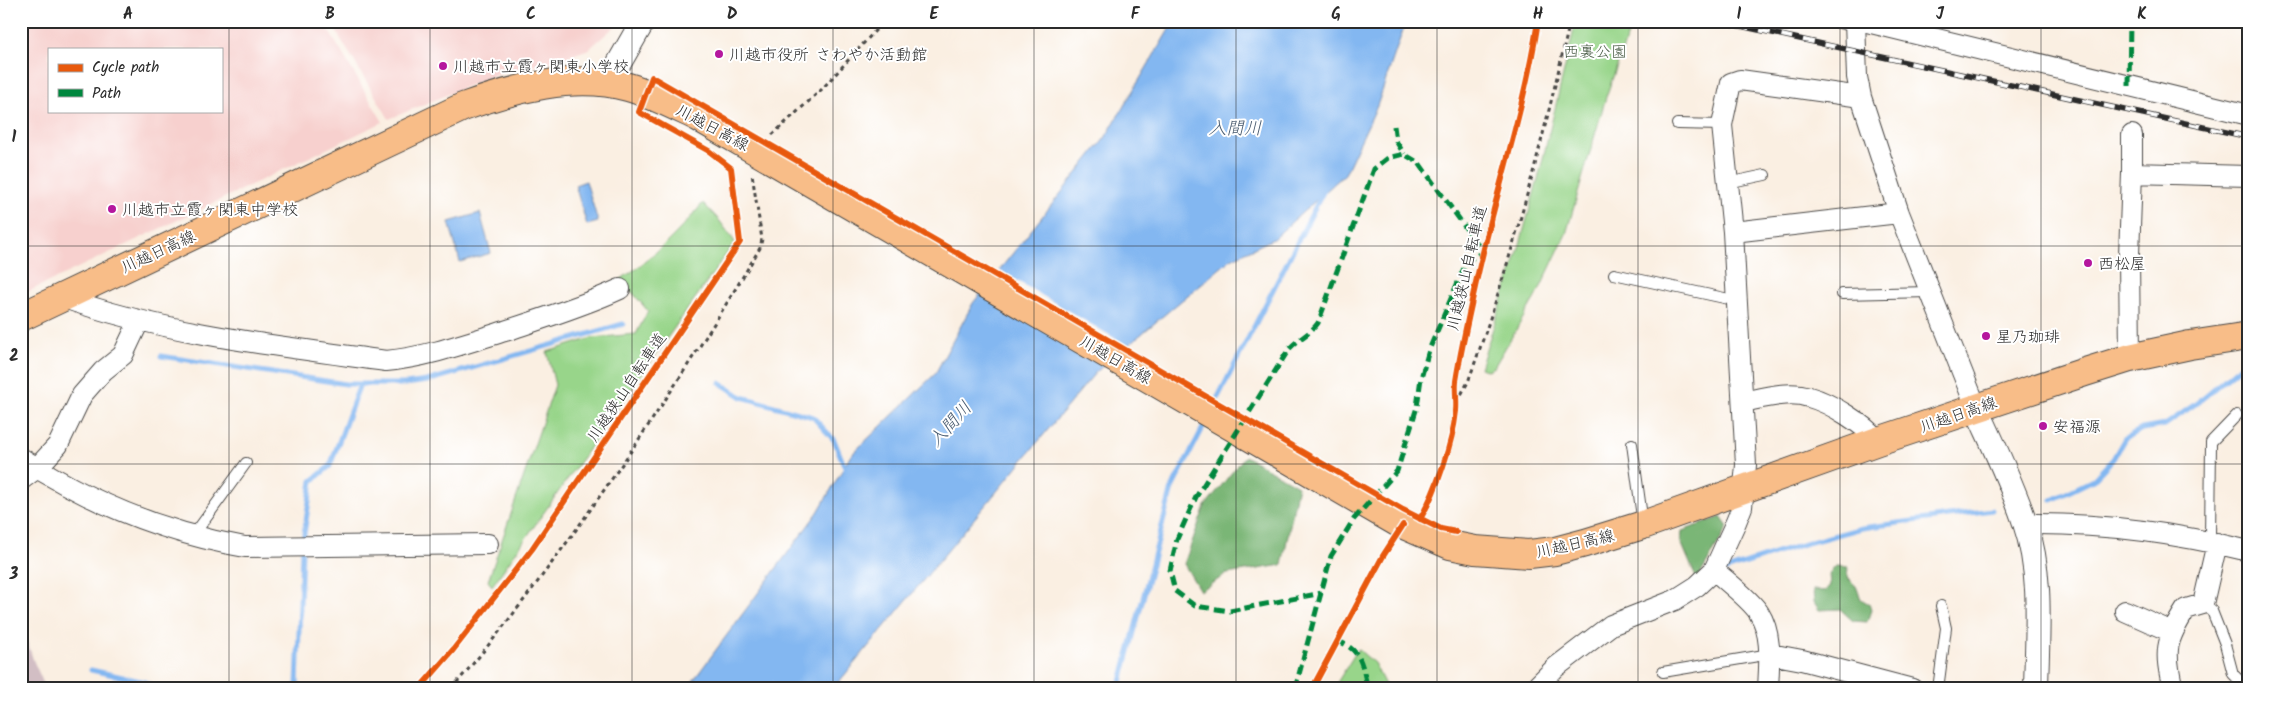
<svg xmlns="http://www.w3.org/2000/svg" width="2270" height="710" viewBox="0 0 2270 710" font-family="Kalam,'Klee One',sans-serif">
	<rect width="100%" height="100%" fill="#fff"/>
	<filter id="ink" filterUnits="userSpaceOnUse"><feTurbulence type="fractalNoise" baseFrequency=".02" numOctaves="2"/><feDisplacementMap in="SourceGraphic" scale="10" xChannelSelector="R" yChannelSelector="G"/><feConvolveMatrix kernelMatrix="1 2 1 2 8 2 1 2 1" color-interpolation-filters="sRGB"/></filter>
	<filter id="wash" filterUnits="userSpaceOnUse"><feTurbulence type="fractalNoise" baseFrequency=".0096" numOctaves="4" result="noise"/><feDisplacementMap in="SourceGraphic" scale="20" xChannelSelector="R" yChannelSelector="G"/><feGaussianBlur stdDeviation="1.12" result="paint"/><feColorMatrix in="noise" values="0 0 0 0 0 0 0 0 0 0 0 0 0 0 0 0 0 1.4 0 .05"/><feComposite in="paint" operator="in"/></filter>
	<g filter="url(#wash)">
		<rect width="100%" height="100%" fill="#faefe2"/>
		<path fill="#f7d0ce" fill-rule="evenodd" d="M21,21H323L383,122L21,295ZM49,49H221V111H49Z
			M330,21H621L589,49L558,60L499,73L389,119Z"/>
		<path fill="#d2bec4" d="M21,623L34,662L46,689H21Z"/>
		<path fill="#98d58a" stroke="#62805a" d="M1576,21H1609L1631,26L1606,97L1566,234L1539,291L1494,367L1487,370L1480,368L1518,251L1538,179Z
			M703,203L719,220L735,242L492,586L488,581L555,385L547,352L592,338L636,334L648,311L621,279C653,258 679,232 703,203Z
			M1358,649L1374,663L1387,689H1333Z"/>
		<path fill="#7ab676" stroke="#527050" d="M1245,456L1298,486L1282,565L1227,574L1200,591L1184,564L1205,506Z
			M1721,517L1728,527L1697,580L1681,542L1682,531Z
			M1836,566L1848,567L1847,577L1856,586L1861,599L1869,604L1871,610L1867,622L1853,621L1840,609L1819,610L1814,602L1813,590L1825,591L1830,585L1829,574Z"/>
		<path fill="#83b7f1" stroke="#57718e" d="M1174,21H1406L1377,106L1345,174L1273,239L1231,259L1095,373L833,689H687L818,512L851,455L935,374L973,303L1105,138Z
			M586,181L598,222L587,225L575,185Z
			M480,213L491,253L460,262L449,222Z"/>
		<path fill="#faefe2" d="M997,269L1130,347L1108,365L979,290Z"/>
		<g fill="none" stroke-linecap="round" stroke-linejoin="round">
			<path stroke="#83b7f1" stroke-width="5" d="M161,356L346,384H406L427,381L623,324
				M720,383L742,397L813,417L834,440L844,465L850,468
				M1214,405L1325,188
				M2052,500L2093,480L2113,459L2125,438L2142,429L2165,425L2197,403L2249,359
				M303,541L312,481L330,466L360,384
				M1726,570L1807,543L1862,528L1992,510
				M91,670L145,682L157,689
				M292,689L297,685L302,552
				M1119,689L1172,488L1206,422"/>
		</g>
	</g>
	<g filter="url(#ink)">
		<g fill="none" stroke-linecap="round" stroke-linejoin="round">
			<g stroke="#4a4846" stroke-width="12">
				<path id="service" d="M1831,21L1855,27
					M1677,124L1722,125
					M1727,183L1765,175
					M1614,274L1738,301
					M1842,294L1930,292
					M1632,444L1643,524
					M193,536L246,463
					M2210,541L2211,442L2237,415
					M2203,604L2212,611L2225,644L2233,674L2239,680L2248,682
					M1663,672L1770,654
					M1938,689L1946,628L1941,606"/>
			</g>
			<g stroke="#4a4846" stroke-width="22">
				<path id="minor" d="M1855,21L1857,77L1861,97L1899,213L1976,407
					M1863,21L2249,115
					M2132,173V135
					M1733,232L1722,125L1731,83L1740,80L1861,97
					M61,297C166,334 277,346 386,361C427,357 466,343 505,331C544,318 583,306 620,289
					M2130,358L2129,255L2132,173L2249,176
					M1743,402C1763,398 1789,390 1809,397C1831,403 1864,424 1878,441
					M21,458C89,502 165,533 245,547L488,544
					M21,480L37,468L58,445L82,395L103,371L123,355L139,321
					M2026,524C2100,523 2177,533 2249,551
					M1714,570C1726,581 1751,600 1759,613C1773,635 1769,664 1768,689
					M2125,611L2172,632
					M1770,654L1802,660L1912,689
					M1534,689L1556,667L1611,625L1675,600L1697,586L1714,570L1736,522L1742,507L1746,465L1733,232L1899,213
					M2173,689C2164,651 2165,642 2186,609L2203,604L2217,543"/>
			</g>
			<g stroke="#4a4846" stroke-width="26">
				<path id="tertiary" d="M610,83L619,63L643,21
					M1976,407C1993,445 2012,483 2025,523C2043,575 2037,634 2036,689"/>
			</g>
			<g stroke="#4a4846" stroke-width="30">
				<path id="primary" d="M21,317L463,107C513,89 575,72 628,87C652,94 675,106 698,117L1397,522L1450,545L1475,550L1529,554L1555,551L1585,543L1643,525L1878,441L2085,372L2130,358L2190,345L2249,336"/>
			</g>
			<path stroke="#4a4846" stroke-width="3" stroke-dasharray="4 4" stroke-linecap="butt" d="M772,135L821,90L884,21
				M1456,400L1462,393L1468,382C1511,264 1542,144 1570,21
				M451,689C495,640 534,587 573,534C639,442 702,346 760,248L762,239L752,174"/>
			<use href="#service" stroke="#fff" stroke-width="10"/>
			<use href="#minor" stroke="#fff" stroke-width="20"/>
			<use href="#tertiary" stroke="#fff" stroke-width="24"/>
			<use href="#primary" stroke="#f8bd88" stroke-width="28"/>
			<g stroke="#2b2b2b" stroke-width="5.5">
				<path id="rail" d="M1717,21L2249,137"/>
			</g>
			<use href="#rail" stroke="#fff" stroke-width="4" stroke-dasharray="11" stroke-linecap="butt"/>
			<path stroke="#00873e" stroke-width="5" stroke-dasharray="10 5" stroke-linecap="butt" d="M2129,86L2130,21
				M1394,126L1396,141L1404,154
				M1336,640C1363,651 1361,663 1368,689
				M1295,689L1331,556L1354,519L1397,471L1417,407L1421,378L1429,350L1467,261L1483,252L1419,163L1404,154L1388,158L1374,169L1318,323C1310,334 1298,339 1289,349L1196,497L1177,539L1170,571L1175,591L1195,606L1230,611L1322,593"/>
			<g stroke="#fff" stroke-width="9">
				<path id="cycleway" d="M1420,519C1436,492 1453,442 1456,411C1457,401 1455,391 1456,381C1461,349 1468,318 1475,287C1494,198 1524,112 1538,21
					M419,689L453,650L532,549L740,242L731,168L709,151L639,112L652,77L1403,510L1441,529L1456,532
					M1312,689L1383,556L1403,525"/>
			</g>
			<use href="#cycleway" stroke="#e8590c" stroke-width="6"/>
		</g>
	</g>
	<path fill="none" stroke="#2b2b2b" stroke-width="1" stroke-opacity="0.55" d="M229,21V689M430,21V689M632,21V689M833,21V689M1034,21V689M1236,21V689M1437,21V689M1638,21V689M1840,21V689M2041,21V689M21,246H2249M21,464H2249"/>
	<g fill="#b5179e" stroke="#fff" stroke-width="2">
		<circle cx="719" cy="54" r="5"/>
		<circle cx="443" cy="66" r="5"/>
		<circle cx="112" cy="209" r="5"/>
		<circle cx="2088" cy="263" r="5"/>
		<circle cx="1986" cy="336" r="5"/>
		<circle cx="2043" cy="426" r="5"/>
	</g>
	<g text-anchor="middle" stroke-width="4" stroke-linejoin="round" paint-order="stroke">
		<g font-size="16" fill="#4c5e48" stroke="#fff">
			<text x="1595" y="57">西裏公園</text>
		</g>
		<g font-size="16" fill="#2b2b2b" stroke="#fff" text-anchor="start">
			<text x="729" y="60">川越市役所 さわやか活動館</text>
			<text x="453" y="72">川越市立霞ヶ関東小学校</text>
			<text x="122" y="215">川越市立霞ヶ関東中学校</text>
			<text x="2098" y="269">西松屋</text>
			<text x="1996" y="342">星乃珈琲</text>
			<text x="2053" y="432">安福源</text>
		</g>
		<g font-size="16" fill="#2b2b2b" stroke="#fff">
			<text transform="translate(713 127) rotate(28)" y="6">川越日高線</text>
			<text transform="translate(158 251) rotate(-25)" y="6">川越日高線</text>
			<text transform="translate(1466 268) rotate(-77)" y="6">川越狭山自転車道</text>
			<text transform="translate(1116 359) rotate(30)" y="6">川越日高線</text>
			<text transform="translate(626 387) rotate(-56)" y="6">川越狭山自転車道</text>
			<text transform="translate(1958 414) rotate(-19)" y="6">川越日高線</text>
			<text transform="translate(1575 543) rotate(-13)" y="6">川越日高線</text>
		</g>
		<g font-size="18" font-style="italic" fill="#4a5c70" stroke="#fff">
			<text x="1235" y="134">入間川</text>
			<text transform="translate(950 424) rotate(-48)" y="6">入間川</text>
		</g>
	</g>
	<rect width="2270" height="710" fill="none" stroke="#fff" stroke-width="55"/>
	<rect x="48" y="48" width="175" height="65" fill="#ffffff" stroke="#aaaaaa"/>
	<rect x="58" y="64" width="25" height="8" fill="#e8590c" stroke="#aaaaaa"/>
	<text x="92" y="72" font-size="15" fill="#2b2b2b">Cycle path</text>
	<rect x="58" y="89" width="25" height="8" fill="#00873e" stroke="#aaaaaa"/>
	<text x="92" y="98" font-size="15" fill="#2b2b2b">Path</text>
	<rect x="28" y="28" width="2214" height="654" fill="none" stroke="#2b2b2b" stroke-width="2"/>
	<g font-size="16" text-anchor="middle" font-weight="bold" fill="#2b2b2b">
		<text x="128" y="19">A</text>
		<text x="330" y="19">B</text>
		<text x="531" y="19">C</text>
		<text x="732" y="19">D</text>
		<text x="934" y="19">E</text>
		<text x="1135" y="19">F</text>
		<text x="1336" y="19">G</text>
		<text x="1538" y="19">H</text>
		<text x="1739" y="19">I</text>
		<text x="1940" y="19">J</text>
		<text x="2142" y="19">K</text>
		<text x="14" y="142">1</text>
		<text x="14" y="361">2</text>
		<text x="14" y="579">3</text>
	</g>
</svg>
